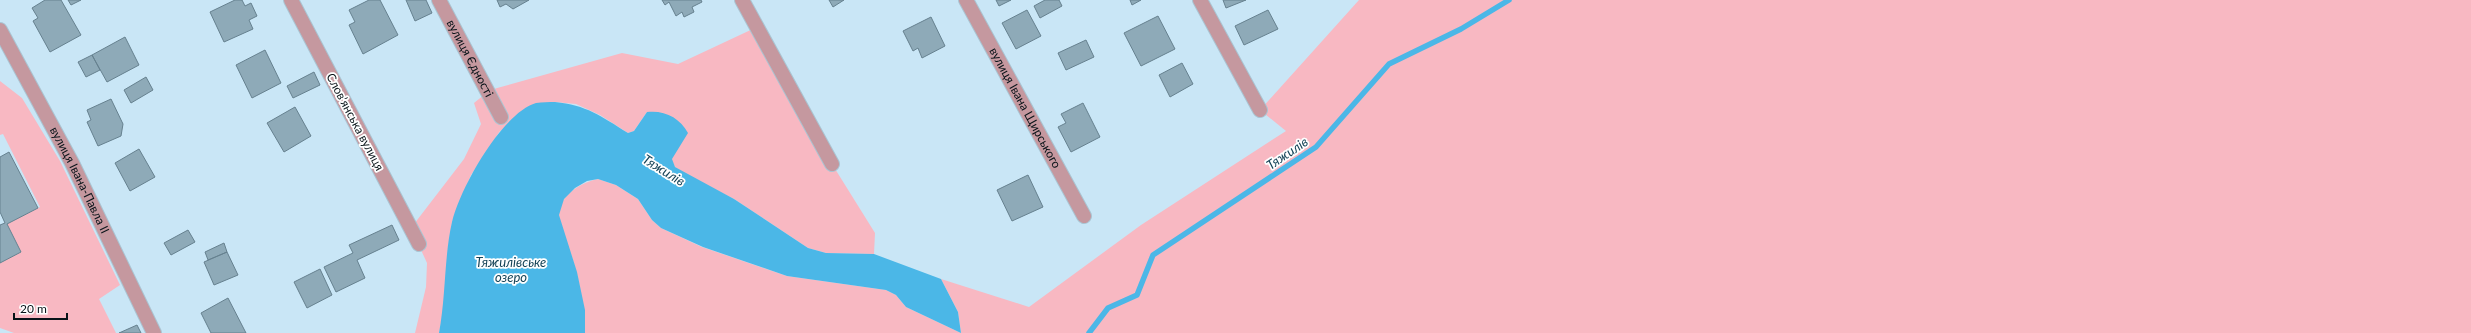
<svg xmlns="http://www.w3.org/2000/svg" width="2471" height="333" viewBox="0 0 2471 333" font-family="Lato,sans-serif">
	<rect width="100%" height="100%" fill="#c9e6f6"/>
	<path fill="#f8b8c2" d="M1359,0H2471V333H961L958,312L941,279L1029,307L1141,225L1286,131L1260,110Z
		M757,27L832,164L875,233L874,254L826,253L808,248L734,199L694,179L675,167L647,112L634,131L628,133L600,115L576,104L555,102L500,131L471,175L452,222L444,308L439,333H415L426,287L427,263L411,228L464,159L481,124L474,103L490,90L622,53L678,64Z
		M0,81L22,98L60,161L120,285L99,299L116,333H14L0,328V263L21,252L7,224L40,207L3,134L0,135Z
		M598,179L616,185L638,199L652,220L661,228L702,247L787,276L886,290L896,295L906,307L961,333H585C584,307 580,282 572,257C568,245 560,229 559,216C557,196 582,182 598,179Z"/>
	<path fill="#4bb7e7" d="M555,102C586,105 601,116 628,133L634,131L647,112C665,110 680,118 688,133L672,159L675,167L734,199L808,248L826,253L874,254L941,279L958,312L961,333L906,307L896,295L886,290L787,276L703,247L661,228L652,220L638,199L616,185L598,179L587,181L575,188L564,199L559,215L577,272L585,310V333H439C446,296 444,257 452,222C460,188 502,113 536,103C542,102 549,102 555,102Z"/>
	<g fill="none" stroke-linecap="round" stroke-linejoin="round">
		<path stroke="#4bb7e7" stroke-width="5.5" d="M1089,333L1108,308L1137,295L1153,255L1316,147L1389,64L1461,29L1509,0"/>
	</g>
	<path fill="#8eaab8" stroke="#66818f" d="M45,0H61L81,35L50,52L33,21L38,18L32,8Z
		M68,0H81L71,5Z
		M235,0H242L245,6L251,3L257,16L249,20L253,29L224,42L210,12Z
		M369,0H380L398,35L363,54L349,25L355,22L349,10Z
		M406,0H426L432,13L415,21Z
		M497,0H529L513,9L506,4L500,7Z
		M662,0H701L702,2L692,7L694,12L684,17L682,12L676,16L669,2L665,5Z
		M829,0H844L833,7Z
		M996,0H1011L999,6Z
		M1045,0H1059L1062,6L1040,18L1034,6Z
		M1130,0H1141L1132,5Z
		M1223,0H1246L1226,8Z
		M1027,10L1041,36L1016,49L1002,23Z
		M1268,10L1278,29L1244,45L1235,26Z
		M1158,16L1175,49L1141,66L1124,33Z
		M931,17L945,46L922,58L918,48L913,51L903,31Z
		M125,37L139,65L107,82L92,55Z
		M1086,40L1094,57L1066,70L1058,53Z
		M265,50L281,83L252,98L236,65Z
		M92,55L100,70L86,77L78,62Z
		M1182,63L1193,84L1170,97L1159,75Z
		M314,72L320,85L293,98L287,86Z
		M146,77L153,90L131,103L124,90Z
		M111,99L123,124L121,136L98,146L87,122L91,120L87,110Z
		M1083,103L1100,137L1071,152L1058,127L1066,123L1061,114Z
		M295,107L311,136L284,152L267,123Z
		M139,149L155,177L130,191L115,163Z
		M9,152L38,208L7,224L21,252L0,263V225L5,223L0,212V157Z
		M1028,175L1043,207L1012,221L997,190Z
		M392,225L399,240L357,260L365,278L336,292L324,267L353,253L349,245Z
		M188,230L195,242L171,255L164,243Z
		M224,243L227,252L208,260L205,252Z
		M227,252L238,275L214,285L204,262Z
		M320,269L332,295L307,308L294,282Z
		M228,298L246,333H211L201,313Z
		M137,325L141,333H119Z"/>
	<g fill="none" stroke-linecap="round" stroke-linejoin="round">
		<g stroke="#aac4d2" stroke-width="16">
			<g id="street">
				<path d="M291,0L419,244"/>
				<path id="s1" d="M439,0L501,117"/>
				<path d="M742,0L832,164"/>
				<path id="s2" d="M966,0L1084,216"/>
				<path d="M1200,0L1260,110"/>
				<path id="s3" d="M0,30L72,163L154,333"/>
			</g>
		</g>
		<use href="#street" stroke="#c5989f" stroke-width="14"/>
	</g>
	<g text-anchor="middle" stroke-width="3.5" stroke-linejoin="round" paint-order="stroke">
		<g font-size="12" fill="#081318" stroke="#fff">
			<text dy="4" stroke="none"><textPath href="#s1" startOffset="66">вулиця Єдності</textPath></text>
			<text dy="4" stroke="none"><textPath href="#s2" startOffset="123">вулиця Івана Щирського</textPath></text>
			<text transform="translate(355 122) rotate(62)" y="4">Словʼянська вулиця</text>
			<text dy="4" stroke="none"><textPath href="#s3" startOffset="170">вулиця Івана-Павла II</textPath></text>
		</g>
		<g font-size="13" font-style="italic" fill="#154357" stroke="#fff">
			<text transform="translate(1287 153) rotate(-34)" y="5">Тяжилів</text>
			<text transform="translate(664 170) rotate(32)" y="5">Тяжилів</text>
			<text x="511" y="267">Тяжилівське<tspan x="511" dy="15">озеро</tspan></text>
		</g>
	</g>
	<path d="M14 313v6h53v-6" fill="none" stroke="#081318" stroke-width="2"/>
	<text x="20" y="313" font-size="12" fill="#081318" stroke="#ffffff" stroke-width="3" paint-order="stroke">20 m</text>
</svg>
